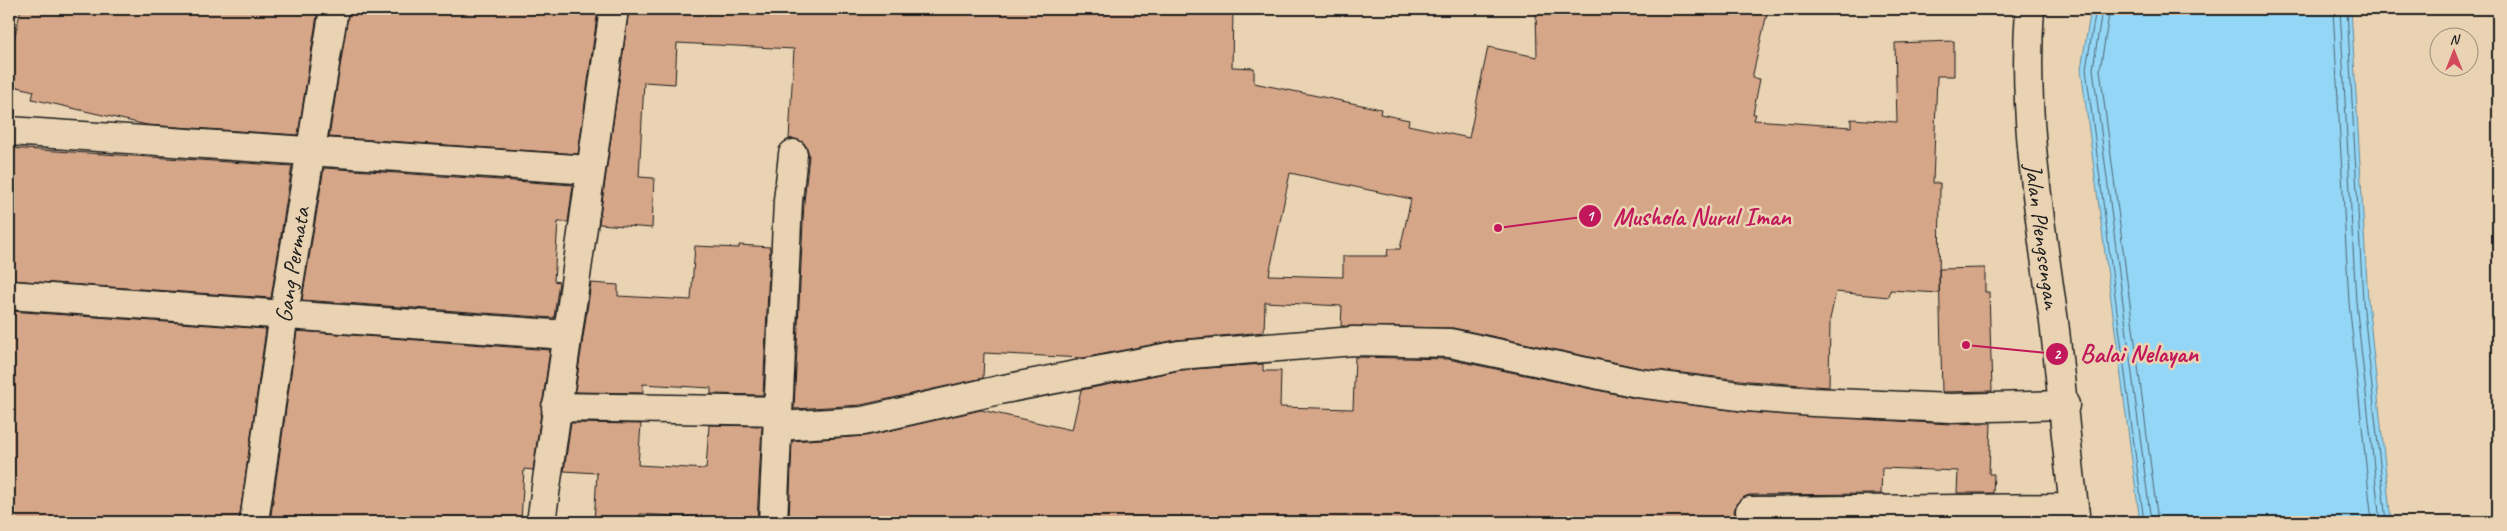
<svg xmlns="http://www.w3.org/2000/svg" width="2507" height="531" viewBox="0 0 2507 531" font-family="Caveat,sans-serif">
	<rect width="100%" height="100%" fill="#e9d3b2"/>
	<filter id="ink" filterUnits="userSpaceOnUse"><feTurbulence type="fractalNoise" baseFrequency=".02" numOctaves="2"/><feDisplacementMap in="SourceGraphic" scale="10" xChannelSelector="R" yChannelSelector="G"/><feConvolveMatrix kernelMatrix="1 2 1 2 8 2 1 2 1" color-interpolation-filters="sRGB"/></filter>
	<g filter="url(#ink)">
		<path fill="#94d6f5" stroke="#648c9e" d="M2091,9H2351L2368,301L2391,522H2140L2081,69Z"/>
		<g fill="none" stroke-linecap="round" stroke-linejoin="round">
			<path stroke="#4c6673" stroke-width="1" d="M2096,9L2086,69L2144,522
				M2102,9L2093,69L2151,522
				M2110,9L2100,70L2158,522
				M2333,9L2349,302L2372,522
				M2340,9L2356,302L2380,522
				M2347,9L2363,301L2386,522"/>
		</g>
		<path fill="#d6a688" stroke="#1c1c1c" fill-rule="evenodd" d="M21,9H318L298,135L147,125L32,99L34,91L9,85V60Z
			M349,9H598L578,154L329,137Z
			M629,9H809L921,14L922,9H1233L1232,67L1254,68V83L1381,109L1380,114L1409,120L1408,125L1469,138L1488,47L1537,57L1536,9H1768L1752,78L1760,79L1753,114H1756L1754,120L1851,127V119L1897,122L1895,43L1954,41V76H1937L1933,183H1940L1939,293L1890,290L1889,297L1836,292L1830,319L1829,387L1749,381L1641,368L1453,328L1341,326L1342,306L1265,302L1264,332L1176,340L1083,358L984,353L983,378L861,405L794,409L804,202L809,156L807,148L803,142L795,139H789L794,49L677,43L675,84L644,82L639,177L654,178L652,228L599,224ZM1290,173L1411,199L1400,249H1388L1387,256H1343V277L1269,275Z
			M9,148L292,166L271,298L9,280Z
			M324,168L573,185L568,222H558L554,281L559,282L554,318L302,300Z
			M739,245L770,247L763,395L711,394V388L643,384V393L575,392L591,283L618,285V296L691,300L695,246L739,248Z
			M1985,268V292H1989L1992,391L1942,392L1939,269Z
			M9,311L266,329L239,522H9Z
			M297,331L550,350L533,470L524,469L521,522H270Z
			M1355,357L1448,359L1635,398L1745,412L1950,424L1991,423L1989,474H1994L1993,493H1957L1958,471L1882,468L1881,494L1749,495L1742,498L1736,504L1734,512L1740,522H789L792,441L866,436L981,410L1072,430L1081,390L1181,370L1263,364V371H1281L1280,407L1353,409Z
			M571,423L641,424L638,465L706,469L709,425L762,426L757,521L640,514V522H594L597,473L564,471Z"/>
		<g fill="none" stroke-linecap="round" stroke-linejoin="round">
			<g stroke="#1c1c1c" stroke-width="31">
				<g id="minor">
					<path id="s1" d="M2030,9C2022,114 2040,219 2054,322C2062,389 2067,456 2076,522"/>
					<path d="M9,131L590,170"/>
					<path d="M9,295L566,335"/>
					<path d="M556,407L778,411"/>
					<path d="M778,426L863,421L999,390L1179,355L1354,341L1450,343L1638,383L1747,397L1813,402L1951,408L2065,405"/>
					<path d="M1750,511L2074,508"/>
					<path id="s2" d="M254,522L284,314L334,9"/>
					<path d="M541,522L614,9"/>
					<path d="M773,522L788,201L793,154"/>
				</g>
			</g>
			<use href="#minor" stroke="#e9d3b2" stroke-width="28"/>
		</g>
	</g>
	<g text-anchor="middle" stroke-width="5" stroke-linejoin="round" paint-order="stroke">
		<g font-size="24" fill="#1c1c1c" stroke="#e9d3b2">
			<text dy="8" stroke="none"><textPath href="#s1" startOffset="228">Jalan Plengsengan</textPath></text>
			<text dy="8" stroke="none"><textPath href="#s2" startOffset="260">Gang Permata</textPath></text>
		</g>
	</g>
	<path fill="none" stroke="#c2185b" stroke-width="2" d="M1498 228L1590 216M1966 345L2057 354"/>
	<g fill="#c2185b" stroke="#e9d3b2" stroke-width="2">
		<circle cx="1498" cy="228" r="5"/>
		<circle cx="1966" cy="345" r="5"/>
		<circle cx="1590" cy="216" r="12"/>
		<circle cx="2057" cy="354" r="12"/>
	</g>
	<g font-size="15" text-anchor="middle" font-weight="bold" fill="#fff">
		<text x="1590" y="221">1</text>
		<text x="2057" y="359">2</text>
	</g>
	<g font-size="25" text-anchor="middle" font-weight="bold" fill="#c2185b" stroke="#e9d3b2" stroke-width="5" stroke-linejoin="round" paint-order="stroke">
		<text x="1702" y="225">Mushola Nurul Iman</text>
		<text x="2139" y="362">Balai Nelayan</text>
	</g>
	<rect width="2507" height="531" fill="none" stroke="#e9d3b2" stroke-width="30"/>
	<rect x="15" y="15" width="2477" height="501" fill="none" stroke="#1c1c1c" stroke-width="2" filter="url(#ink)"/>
	<g transform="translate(2454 52)"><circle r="24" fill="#e9d3b2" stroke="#978a76"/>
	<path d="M0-4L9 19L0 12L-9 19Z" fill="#d1495b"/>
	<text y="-8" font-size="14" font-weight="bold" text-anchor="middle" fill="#1c1c1c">N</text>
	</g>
</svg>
